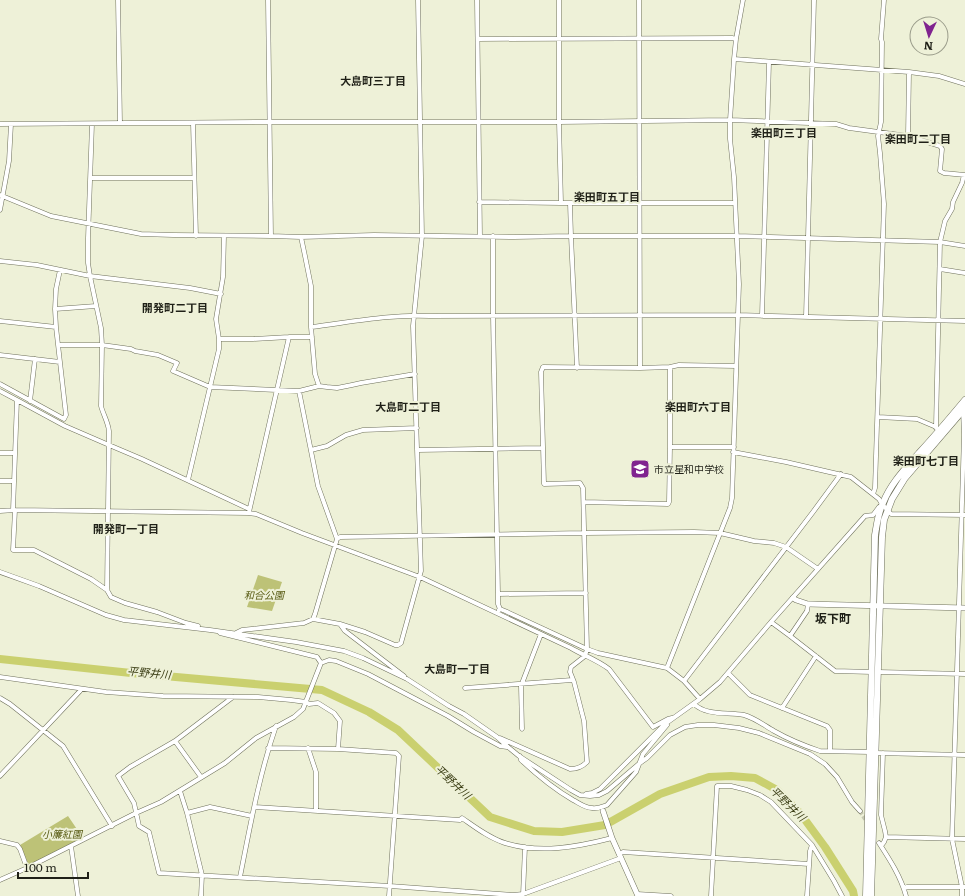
<svg xmlns="http://www.w3.org/2000/svg" width="965" height="896" viewBox="0 0 965 896" font-family="Literata,'Noto Sans JP',serif">
	<rect width="100%" height="100%" fill="#eef1d8"/>
	<path fill="#bdc277" d="M258,575L282,582L272,611L247,607Z
		M68,816L83,838L29,866L20,845Z"/>
	<g fill="none" stroke-linecap="round" stroke-linejoin="round">
		<path stroke="#cad06f" stroke-width="8" d="M0,659L131,673L322,690L369,712L398,730L490,817L534,831L562,832L605,825L660,794L709,777L731,776L755,778L777,790L800,813L825,847L853,891L854,896"/>
		<path stroke="#c5c7b1" stroke-width="4" stroke-dasharray="4 2" stroke-linecap="butt" d="M860,811L868,824"/>
		<g stroke="#6f715c" stroke-width="5">
			<path id="minor" d="M118,0L120,123
				M268,0L271,236
				M477,0L480,236
				M559,0V122L561,203
				M639,0L640,368
				M478,39L732,38L736,39
				M734,59L909,72L939,76L965,84
				M909,72L908,136L940,146L942,149L940,171L944,173L965,175
				M193,123L196,236
				M0,124L270,122H559L730,120L836,124L849,128L908,136
				M92,124L88,238V263L90,276L101,328L102,345L101,406C103,414 108,422 109,431L107,590
				M90,178H194
				M0,195L51,216L141,234L173,235L271,236L301,237L374,235L514,237L571,236H736L940,242L965,246
				M479,202L561,203H735
				M570,203L571,236L577,368
				M0,210L9,161L11,124
				M493,236V316L498,594V604L500,609
				M301,237L305,256L311,286V327L315,374L319,386
				M0,261L37,265L90,276L190,288L221,294
				M940,269L965,273
				M55,309L96,306
				M762,316L769,62
				M806,317L814,0
				M0,321L56,327
				M311,327C351,322 391,314 430,316L737,315L965,321
				M219,339H253L289,337H312
				M58,345H102L131,349L135,351L158,355L177,363L173,371L210,387L299,391L319,386L327,387L337,388L352,385L361,383L415,374
				M0,355L60,362
				M670,367L679,365L736,366
				M0,384L64,419L66,415L56,327L55,309L56,289L60,270
				M0,391L17,400L13,510
				M299,391L318,486L337,539L315,614L313,619
				M17,400L65,426L109,445L142,459L249,509
				M30,401L35,359
				M878,417L917,419L936,427V428
				M936,427L940,242L945,221L952,209L953,202L962,183L964,175
				M670,447H734
				M311,450L327,446L346,435L363,430L417,428
				M418,450L543,448
				M733,452L786,462L851,477L879,499L882,504L891,514L965,515
				M0,453H15
				M188,480L219,349V339L216,319L223,277L224,236
				M0,481H14
				M873,494L875,488L884,204L880,153L878,136L881,122L882,42L881,39L884,0
				M15,510L13,550H34L91,579L107,590L111,597L125,603L157,612L186,623L198,626
				M0,511L15,510L248,513L256,514L302,533L420,577L571,648C583,655 597,660 609,669L653,727L668,719L672,718
				M249,512L289,337
				M337,539L340,537L585,533L694,532L720,533L754,541L774,543L786,547L818,569
				M0,572L39,586L106,615L124,620L210,630L296,642L344,651L363,658L407,679L449,706L464,714L497,737L508,747L519,756L571,790L580,795L590,796L599,795L607,791L640,763L647,758L670,735L685,727L698,725H714L739,728L759,733L810,754L825,764L837,777L852,802L860,811
				M498,594L586,593
				M499,610L500,609L505,611L587,649L598,653L667,668L684,681L700,699
				M771,622L790,636L835,671L872,672
				M340,624L365,632L395,645H398L401,643L421,571L413,326L422,236L418,0
				M220,633L317,657L321,663
				M236,633L242,630L304,623L313,619L340,624L345,631L400,673L404,676
				M790,636L807,611L808,604
				M667,668L730,508L732,498L739,284L734,177L730,139V120L734,59L736,39L743,0
				M878,672L965,674
				M728,673L750,695L827,726L830,730V751
				M0,677L106,692L163,696L258,697L291,700L306,702L309,704L318,703L334,713L340,721L338,749
				M684,681L813,512L841,474
				M465,688L572,680
				M233,697L175,741L130,767L118,776L134,803L139,826L149,832L159,873L390,886L513,895L523,894L621,858
				M0,698L10,704L63,746L112,826
				M694,704C707,716 727,712 744,715C755,718 765,726 774,731C788,739 805,746 820,751L870,752
				M782,708L816,656
				M522,729L521,686L541,634
				M500,738L570,769C577,769 582,767 587,762L584,721L574,682L570,672L571,667L585,656L587,649L583,488L580,483L544,484L541,372L543,367L640,368L670,367V447L669,502L668,504L584,502
				M175,741L201,777
				M268,748L338,749L396,753L399,756L389,896
				M308,748L316,772V811
				M875,753L965,755
				M520,756L521,760C537,775 554,789 573,800C579,803 585,808 592,808C598,809 602,807 607,805L636,772L643,754L667,725
				M0,776L80,691L81,689
				M180,791L187,813L202,875L201,896
				M586,794L592,793L600,789L665,724L700,699L720,682L771,622L865,516L873,515L879,507
				M255,807L460,820L462,818C475,827 489,838 505,843C540,854 577,847 612,838
				M187,813L210,807L252,816
				M886,837L965,839
				M0,841L17,845L20,849L27,868
				M879,843C890,860 901,877 906,896
				M71,846L78,896
				M881,846L884,842L886,837L885,831L881,815L883,753
				M619,854L623,852L809,864
				M240,877C250,827 259,775 276,726
				M0,880L27,868L136,813L161,802L225,763L256,738L294,717L303,709L321,663L329,660L336,661L368,674L448,716L474,732L500,746L507,747
				M904,888L907,887H965
				M637,894L671,896
				M523,895L525,847
				M711,896L717,786H731L747,790L760,795L771,802L812,845L834,881L842,896
				M807,896L810,851L812,845
				M962,896V887L952,839L964,435L963,410"/>
		</g>
		<g stroke="#6f715c" stroke-width="6">
			<path id="tertiary" d="M793,598L796,600L808,604L965,608
				M603,811L612,838L638,896"/>
		</g>
		<g stroke="#6f715c" stroke-width="7">
			<path id="secondary" d="M866,896L875,535C877,524 878,513 883,503C891,483 905,469 919,453C935,436 950,418 965,400
				M871,896L882,537L884,520L892,499L905,478L965,408"/>
		</g>
		<use href="#minor" stroke="#fff" stroke-width="4"/>
		<use href="#tertiary" stroke="#fff" stroke-width="5"/>
		<use href="#secondary" stroke="#fff" stroke-width="6"/>
	</g>
	<defs>
		<g id="school-square" transform="scale(1)"><rect x="-9" y="-9" width="18" height="18" rx="4" fill="#80238f" stroke="#eef1d8"/><path d="M0-5L7-2L0 1L-7-2ZM-4 1L0 2.5L4 1V4Q0 6-4 4Z" fill="#fff"/></g>
	</defs>
	<g fill-rule="evenodd">
		<use href="#school-square" x="640" y="469"/>
	</g>
	<g text-anchor="middle" stroke-width="4" stroke-linejoin="round" paint-order="stroke">
		<g font-size="10" fill="#1f2017" stroke="#eef1d8" text-anchor="start">
			<text x="654" y="473">市立星和中学校</text>
		</g>
		<g font-size="10" font-style="italic" fill="#575a12" stroke="#eef1d8">
			<text x="264" y="599">和合公園</text>
			<text x="62" y="838">小簾紅園</text>
		</g>
		<g font-size="11" font-weight="bold" fill="#1f2017" stroke="#eef1d8">
			<text x="373" y="85">大島町三丁目</text>
			<text x="784" y="137">楽田町三丁目</text>
			<text x="918" y="143">楽田町二丁目</text>
			<text x="607" y="201">楽田町五丁目</text>
			<text x="175" y="312">開発町二丁目</text>
			<text x="408" y="411">大島町二丁目</text>
			<text x="698" y="411">楽田町六丁目</text>
			<text x="926" y="465">楽田町七丁目</text>
			<text x="126" y="533">開発町一丁目</text>
			<text x="457" y="673">大島町一丁目</text>
		</g>
		<g font-size="11" font-style="italic" fill="#40431a" stroke="#eef1d8">
			<text transform="translate(149 673) rotate(5)" y="4">平野井川</text>
			<text transform="translate(453 782) rotate(43)" y="4">平野井川</text>
			<text transform="translate(788 804) rotate(44)" y="4">平野井川</text>
		</g>
		<g font-size="12" font-weight="bold" fill="#1f2017" stroke="#eef1d8">
			<text x="833" y="623">坂下町</text>
		</g>
	</g>
	<g transform="translate(929 36) rotate(184)"><circle r="19" fill="#eef1d8" stroke="#9b9d8b"/>
	<path d="M0-3L7 15L0 10L-7 15Z" fill="#80238f"/>
	<text y="-6" font-size="11" font-weight="bold" text-anchor="middle" fill="#1f2017">N</text>
	</g>
	<path d="M18 872v6h70v-6" fill="none" stroke="#1f2017" stroke-width="2"/>
	<text x="24" y="872" font-size="12" fill="#1f2017" stroke="#eef1d8" stroke-width="3" paint-order="stroke">100 m</text>
</svg>
